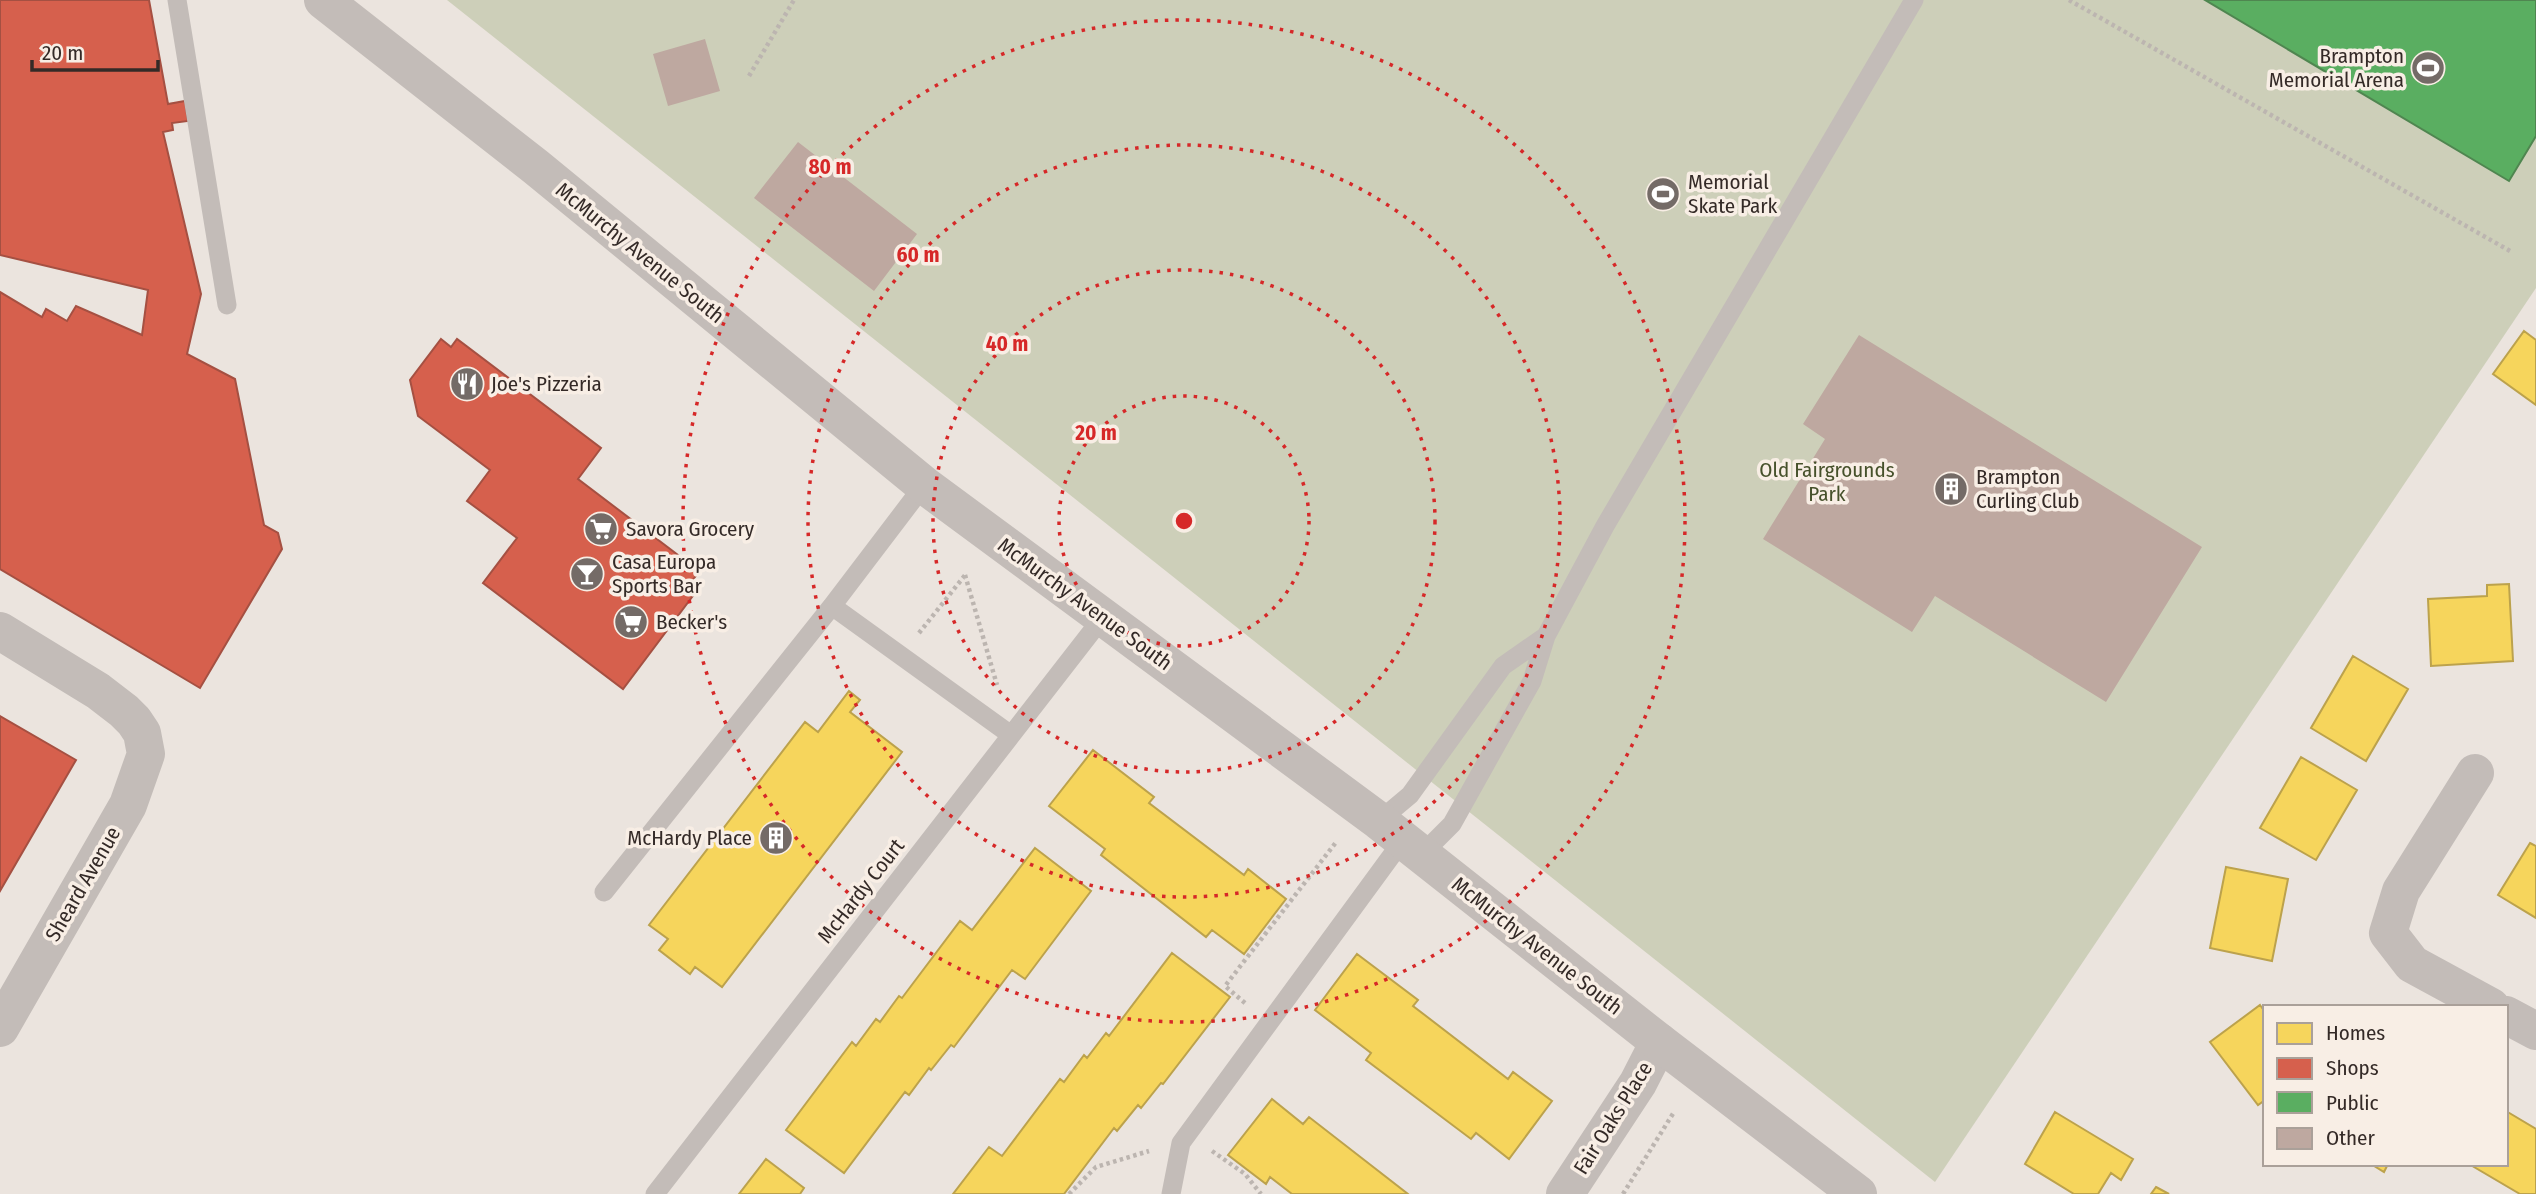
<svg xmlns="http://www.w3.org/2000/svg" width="2536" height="1194" viewBox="0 0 2536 1194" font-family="'Fira Sans Condensed',sans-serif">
	<rect width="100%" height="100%" fill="#ebe4de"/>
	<path fill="#cdcfb9" d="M447,0H2536V288L1935,1182Z"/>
	<path fill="#f6d55c" stroke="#bca24c" stroke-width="2" d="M2524,331L2536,340V405L2493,374Z
		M2509,584L2513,661L2431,666L2428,599L2487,596V585Z
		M2353,656L2408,689L2366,761L2311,728Z
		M849,691L860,700L850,712L902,752L722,987L695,967L690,974L659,950L668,939L649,925L805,722L818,732Z
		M1093,750L1154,797L1149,803L1244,875L1248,869L1286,899L1244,954L1212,930L1206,937L1101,855L1105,849L1049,806Z
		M2301,757L2357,790L2316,860L2260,828Z
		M2530,843L2536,846V918L2498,895Z
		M1035,848L1091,891L1025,979L1012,970L954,1047L951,1045L931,1070L929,1068L909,1095L905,1092L844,1173L786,1130L852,1042L856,1046L876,1019L880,1022L899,996L902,998L960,921L972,930Z
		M2226,867L2288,879L2272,961L2210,948Z
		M1172,953L1230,997L1163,1084L1161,1083L1141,1108L1138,1105L1117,1131L1114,1128L1064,1194H953L989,1147L1002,1156L1060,1079L1064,1082L1084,1055L1087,1058L1106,1033L1109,1036Z
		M1357,954L1418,1000L1413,1006L1508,1079L1513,1072L1552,1101L1509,1159L1476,1133L1471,1139L1366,1060L1371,1053L1315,1010Z
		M2260,1005L2265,1012V1100L2258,1105L2210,1042Z
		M1272,1099L1303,1124L1309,1117L1408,1194H1292L1270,1177L1266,1184L1228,1155Z
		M2506,1111L2536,1129V1194H2520L2469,1164H2506Z
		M2055,1112L2133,1159L2121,1180L2111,1173L2098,1194H2074L2025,1164Z
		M766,1159L804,1188L800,1194H739Z
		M2371,1164H2388L2384,1172Z
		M2156,1187L2169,1194H2151Z"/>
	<path fill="#d6604d" stroke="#a55042" stroke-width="2" d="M0,0H149L168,104L185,101L188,121L172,123L173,130L163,132L201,294L187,354L235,379L264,525L278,533L282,549L200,688L0,569V292L42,317L46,309L67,321L76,306L142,335L148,290L0,255Z
		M441,339L451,347L457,339L601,448L578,479L699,571L693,580L701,585L623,689L483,583L517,538L467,501L490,470L418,416L410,380Z
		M0,716L76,760L0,891Z"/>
	<path fill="#5aae61" stroke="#4f8650" stroke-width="2" d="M2205,0H2536V136L2509,181Z"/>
	<path fill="#bea8a0" d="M705,39L720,91L668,106L653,54Z
		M798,142L917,234L874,291L754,198Z
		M1859,335L2202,547L2106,702L1935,596L1912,632L1763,539L1825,439L1803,424Z"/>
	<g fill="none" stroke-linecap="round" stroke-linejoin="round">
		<path stroke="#bcb5b0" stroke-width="4.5" stroke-dasharray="3.5 3.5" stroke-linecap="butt" d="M2069,0L2510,251
			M749,76L794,0
			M965,575L997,685
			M919,633L966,574
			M1245,1003L1225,986L1337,841
			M1212,1151L1245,1174L1261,1194
			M1069,1194L1096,1167L1149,1151
			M1623,1194L1674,1112"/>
		<path stroke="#c3bcb8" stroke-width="19" d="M177,0L227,305
			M832,606L1011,735
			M1379,821L1410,795L1503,666L1546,636
			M1421,855L1452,824L1532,681L1546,636L1605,526L1914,0
			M604,892L832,606L924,485
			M655,1194L1103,617
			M1171,1194L1181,1143L1403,840"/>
		<path stroke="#c3bcb8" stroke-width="38" d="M0,631L98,691L124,711L134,721L142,733L146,754L128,805L0,1028
			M2475,773L2401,891L2388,933L2412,964L2491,1007
			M2506,1015L2536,1031
			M1565,1194L1638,1083L1659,1042"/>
		<path stroke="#c3bcb8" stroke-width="38" d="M323,0L536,167L924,485L1379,821L1659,1042L1858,1194"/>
	</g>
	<g fill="none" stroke="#d62828" stroke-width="3.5" stroke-dasharray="3.5 7">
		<circle cx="1184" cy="521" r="125"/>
		<circle cx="1184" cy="521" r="251"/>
		<circle cx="1184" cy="521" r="376"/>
		<circle cx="1184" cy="521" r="501"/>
	</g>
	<defs>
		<g id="stadium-disc" transform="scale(1.75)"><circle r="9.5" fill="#746b67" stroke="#f8eee5"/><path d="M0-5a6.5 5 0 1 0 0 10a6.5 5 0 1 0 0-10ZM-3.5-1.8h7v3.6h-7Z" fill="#fff"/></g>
		<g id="restaurant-disc" transform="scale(1.75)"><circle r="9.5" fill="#746b67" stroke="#f8eee5"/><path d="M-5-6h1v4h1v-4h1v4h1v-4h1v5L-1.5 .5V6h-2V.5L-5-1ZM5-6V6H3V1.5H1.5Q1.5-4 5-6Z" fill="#fff"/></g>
		<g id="building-disc" transform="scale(1.75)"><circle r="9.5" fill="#746b67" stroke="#f8eee5"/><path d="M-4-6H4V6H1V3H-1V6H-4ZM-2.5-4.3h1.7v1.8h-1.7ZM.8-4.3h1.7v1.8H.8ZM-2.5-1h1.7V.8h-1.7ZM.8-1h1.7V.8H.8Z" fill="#fff"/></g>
		<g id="supermarket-disc" transform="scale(1.75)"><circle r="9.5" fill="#746b67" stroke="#f8eee5"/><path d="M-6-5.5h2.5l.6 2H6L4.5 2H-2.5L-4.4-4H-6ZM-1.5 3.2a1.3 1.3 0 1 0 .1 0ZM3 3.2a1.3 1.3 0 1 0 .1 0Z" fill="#fff"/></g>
		<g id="bar-disc" transform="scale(1.75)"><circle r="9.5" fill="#746b67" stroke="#f8eee5"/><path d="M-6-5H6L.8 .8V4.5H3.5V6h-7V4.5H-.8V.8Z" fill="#fff"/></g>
	</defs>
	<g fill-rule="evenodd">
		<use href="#stadium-disc" x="2428" y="68"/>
		<use href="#stadium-disc" x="1663" y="194"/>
		<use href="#restaurant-disc" x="467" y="384"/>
		<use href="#building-disc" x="1951" y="489"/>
		<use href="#supermarket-disc" x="601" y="529"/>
		<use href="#bar-disc" x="587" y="574"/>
		<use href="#supermarket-disc" x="631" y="622"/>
		<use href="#building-disc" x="776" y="838"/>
	</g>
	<g text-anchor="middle" stroke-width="7" stroke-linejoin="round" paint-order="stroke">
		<g font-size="21" fill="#342a27" stroke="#f8eee5" text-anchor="start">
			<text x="2404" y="63" text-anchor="end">Brampton<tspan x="2404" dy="24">Memorial Arena</tspan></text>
			<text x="1688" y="189">Memorial<tspan x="1688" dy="24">Skate Park</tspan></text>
			<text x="491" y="391">Joe's Pizzeria</text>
			<text x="1976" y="484">Brampton<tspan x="1976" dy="24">Curling Club</tspan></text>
			<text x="626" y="536">Savora Grocery</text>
			<text x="612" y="569">Casa Europa<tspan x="612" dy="24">Sports Bar</tspan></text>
			<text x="656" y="629">Becker's</text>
			<text x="752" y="845" text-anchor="end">McHardy Place</text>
		</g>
		<g font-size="21" fill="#342a27" stroke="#f8eee5">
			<text transform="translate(640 253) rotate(39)" y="7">McMurchy Avenue South</text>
			<text transform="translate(1085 604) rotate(36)" y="7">McMurchy Avenue South</text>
			<text transform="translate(83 884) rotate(-60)" y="7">Sheard Avenue</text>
			<text transform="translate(861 891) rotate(-52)" y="7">McHardy Court</text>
			<text transform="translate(1537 946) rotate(38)" y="7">McMurchy Avenue South</text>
			<text transform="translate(1613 1118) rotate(-58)" y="7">Fair Oaks Place</text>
		</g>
		<g font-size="21" fill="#46512b" stroke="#f8eee5">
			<text x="1827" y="477">Old Fairgrounds<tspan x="1827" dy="24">Park</tspan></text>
		</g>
	</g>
	<circle cx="1184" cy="521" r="10" fill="#d62828" stroke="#f8eee5" stroke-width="3.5"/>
	<g font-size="21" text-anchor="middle" font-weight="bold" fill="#d62828" stroke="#f8eee5" stroke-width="7" stroke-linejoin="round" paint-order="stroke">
		<text x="830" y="174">80 m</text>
		<text x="918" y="262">60 m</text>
		<text x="1007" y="351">40 m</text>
		<text x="1096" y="440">20 m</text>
	</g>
	<rect x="2263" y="1005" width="245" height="161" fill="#f8eee5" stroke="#aaa099" stroke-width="2"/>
	<rect x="2277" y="1023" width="35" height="21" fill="#f6d55c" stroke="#aaa099" stroke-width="2"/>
	<text x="2326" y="1040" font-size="21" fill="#342a27">Homes</text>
	<rect x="2277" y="1058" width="35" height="21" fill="#d6604d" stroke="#aaa099" stroke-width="2"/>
	<text x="2326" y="1075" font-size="21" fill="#342a27">Shops</text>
	<rect x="2277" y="1092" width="35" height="21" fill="#5aae61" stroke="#aaa099" stroke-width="2"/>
	<text x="2326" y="1110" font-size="21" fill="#342a27">Public</text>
	<rect x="2277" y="1128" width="35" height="21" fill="#bea8a0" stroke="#aaa099" stroke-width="2"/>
	<text x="2326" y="1145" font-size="21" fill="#342a27">Other</text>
	<path d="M32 60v10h126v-10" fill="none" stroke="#342a27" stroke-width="3.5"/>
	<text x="42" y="60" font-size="21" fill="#342a27" stroke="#f8eee5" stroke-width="5" paint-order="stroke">20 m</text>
</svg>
